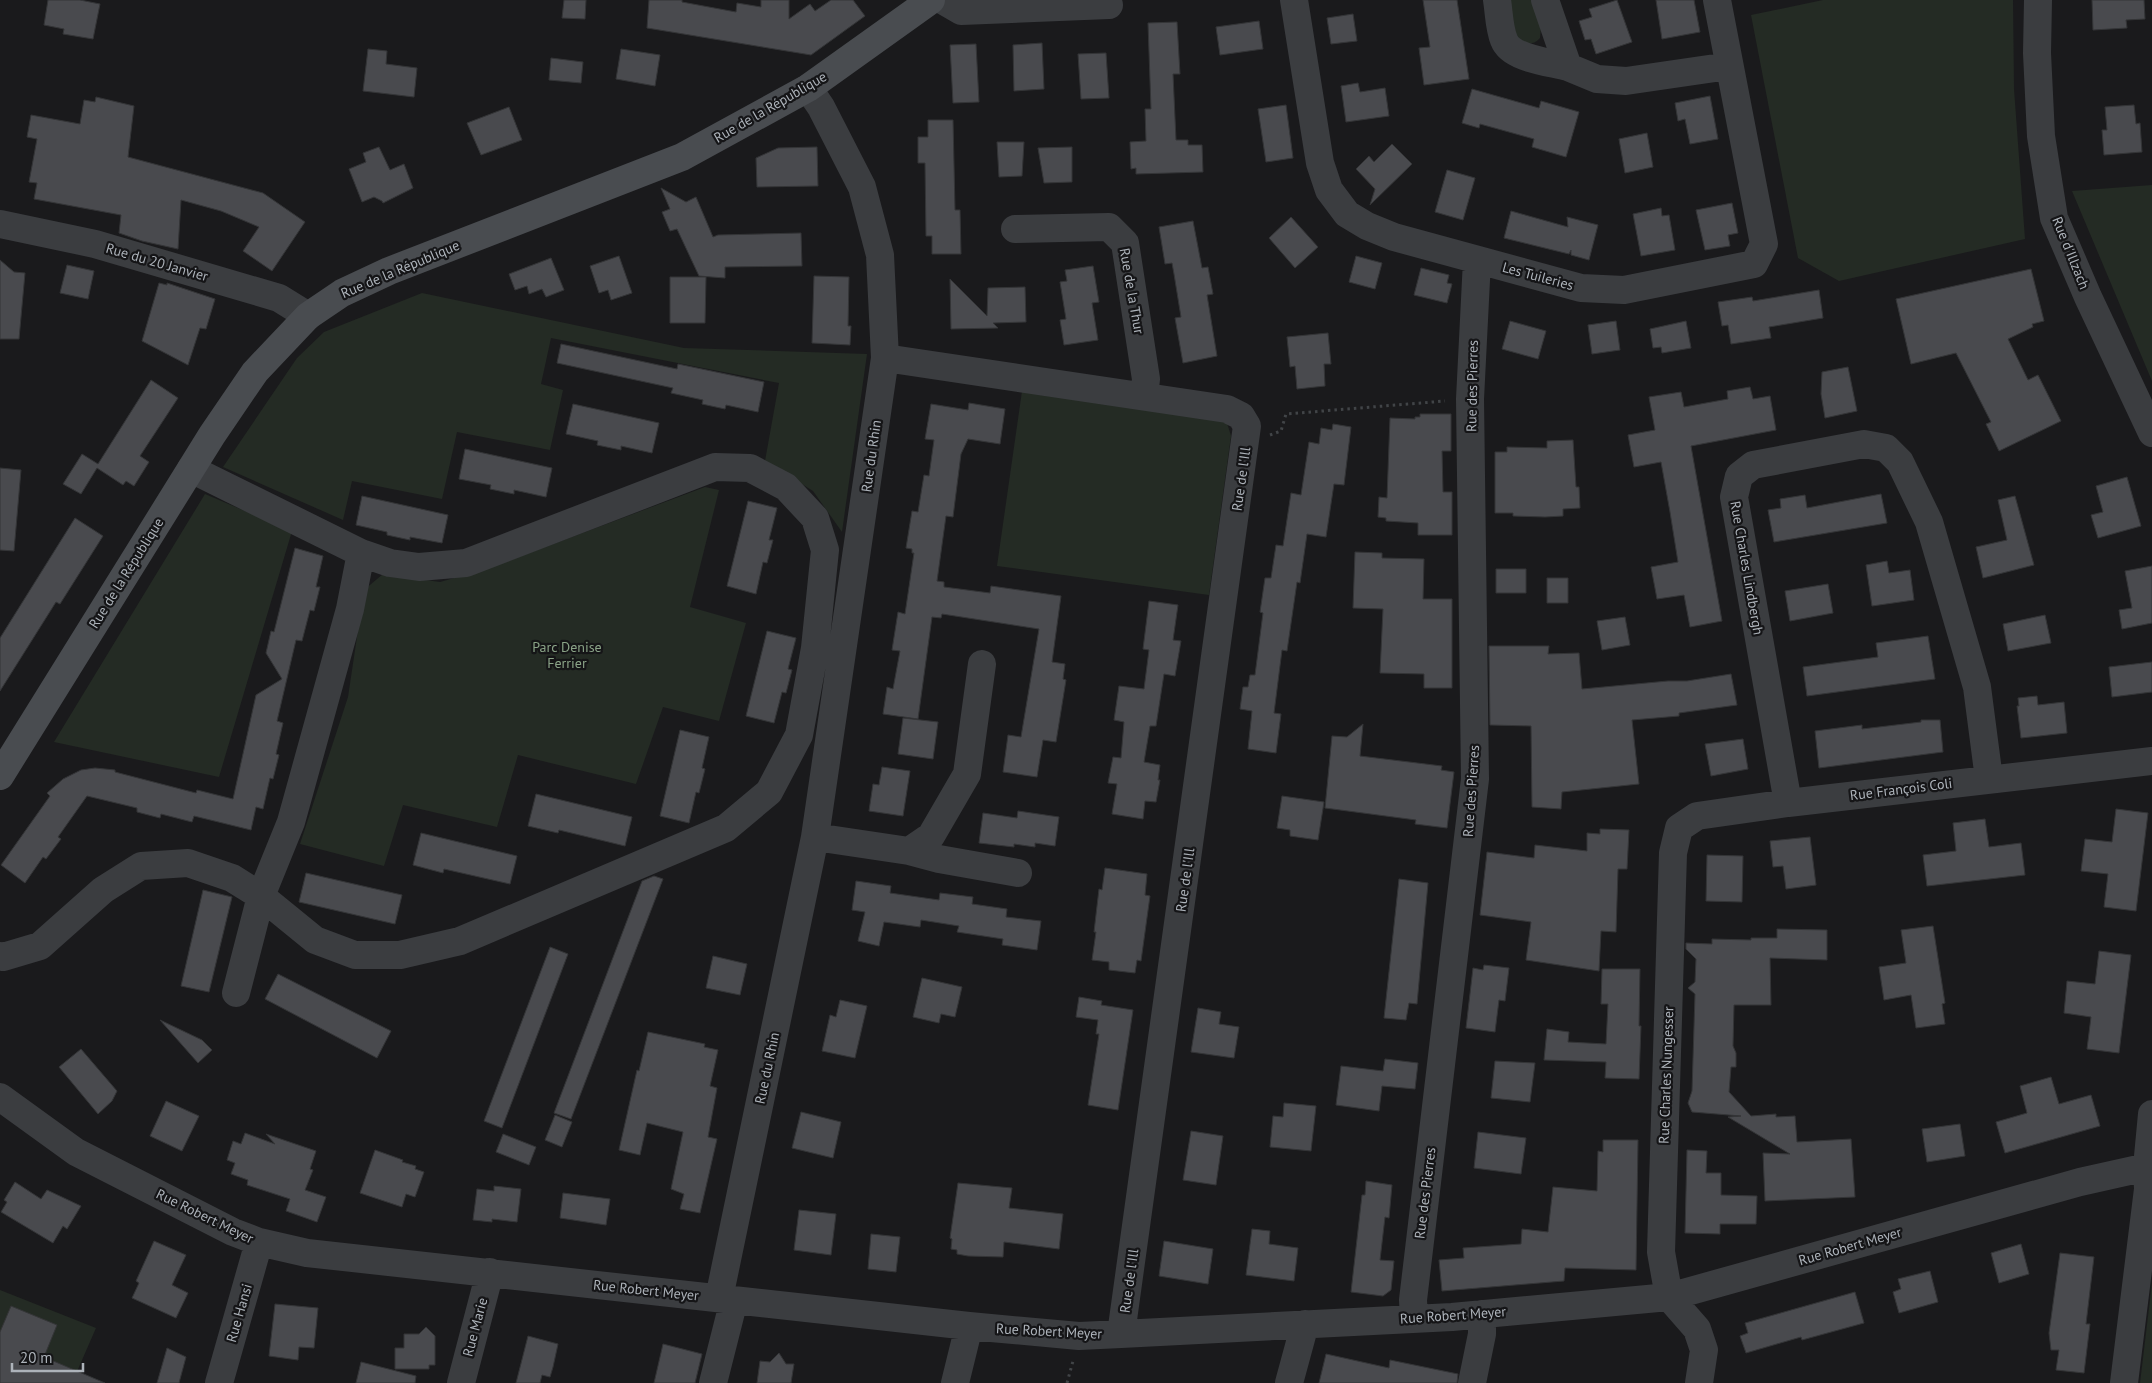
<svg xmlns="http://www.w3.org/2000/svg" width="2152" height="1383" viewBox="0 0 2152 1383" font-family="'PT Sans',sans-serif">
	<rect width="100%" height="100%" fill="#1a1a1c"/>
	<path fill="#242b24" d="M1506,0H1532L1541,27L1540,38C1533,46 1525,44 1516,41Z
		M1823,0H2013L2014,89L2025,239L1839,281L1798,258L1751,15Z
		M2152,185V381L2072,191Z
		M422,293L684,348L867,354L842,532L813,491L765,461L779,383L551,338L541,384L563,390L550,450L457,432L442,499L352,481L343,520L223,467L297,358L324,332Z
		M1022,391L1218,418L1227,423L1231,436L1209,595L997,566Z
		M705,487L719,490L690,607L746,623L719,721L663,707L636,784L518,755L497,827L403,805L384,866L300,844L348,697L364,590L383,574L440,582L489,568Z
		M205,494L292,531L219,777L54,742Z
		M2152,1283V1383H2140Z
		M0,1290L96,1328L72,1383H0Z"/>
	<path fill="#494a4e" stroke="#343537" d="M48,0H80L100,4L93,39L63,34L64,29L44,25Z
		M564,0H586L585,19L562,18Z
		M649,0H682V2L736,12L737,3L761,7V0H789V19L810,4L815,11L831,0H853L865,16L811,55L647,28Z
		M1423,0H1457L1469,79L1424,85L1419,48L1430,47Z
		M1617,0L1632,42L1596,54L1591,39L1585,40L1579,21L1592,17L1589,9Z
		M1656,0H1694L1700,32L1662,39Z
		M2092,0H2144L2145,19L2126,20L2127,28L2093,30Z
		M1353,14L1357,41L1331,44L1327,18Z
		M1259,21L1263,49L1220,55L1216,27Z
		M1177,22L1180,74H1173L1176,140H1188V145H1202L1203,172L1136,174V168L1131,169L1130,142L1146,141L1145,109H1151L1148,23Z
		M1042,43L1044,89L1014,91L1013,45Z
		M976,44L979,102L953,103L950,45Z
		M368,49L387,51L386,64L417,68L414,97L363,91Z
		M621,49L660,55L655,86L616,79Z
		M1106,53L1109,98L1081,99L1078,54Z
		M551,58L583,62L581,83L549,80Z
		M1358,83L1360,92L1385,88L1389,116L1346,122L1341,86Z
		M1472,89L1539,108L1541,101L1579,112L1566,157L1532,147L1534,139L1480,124L1479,128L1462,123Z
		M1710,96L1718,139L1690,144L1685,119L1678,121L1675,103Z
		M96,97L134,106L128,157L263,193L305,222L272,271L243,251L259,227L221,211L181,200L178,249L142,241L119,233L121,215L34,199L37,183L29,182L37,139L27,137L31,115L80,124L84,100L95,102Z
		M1286,105L1293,158L1266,162L1258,109Z
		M2134,105L2136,124L2140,123L2142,152L2104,155L2102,130H2107L2105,107Z
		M509,107L522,140L481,155L467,123Z
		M928,120H953L955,210H960L961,254H932V236H926L925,163H918V137H928Z
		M1647,133L1653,167L1625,173L1619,139Z
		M997,142H1024L1022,176L999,177Z
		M1392,144L1412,164L1370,205L1375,189L1356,169L1369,156L1374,162Z
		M379,147L390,170L404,164L413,188L383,203L382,201L374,197L362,202L349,169L366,162L363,153Z
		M817,147L818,186L757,187L756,158L778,148Z
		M1072,147V182L1044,183L1038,148Z
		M1447,170L1475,178L1463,220L1435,212Z
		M661,188L686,202L696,197L713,237L718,235L801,233L802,266L725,267V278L699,276L677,229L670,231L662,212L670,209Z
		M1732,203L1738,233L1728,235L1730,246L1705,250L1696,210Z
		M1661,208L1662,216L1669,215L1675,250L1641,256L1633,214Z
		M1511,211L1568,227L1567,217L1598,225L1589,260L1571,255V250L1569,254L1504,238Z
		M1291,217L1318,247L1295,268L1269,238Z
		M1193,221L1202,268L1208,267L1213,294L1207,295L1217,356L1183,363L1175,318L1181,317L1174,274L1172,263L1165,264L1159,227Z
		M619,256L632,293L611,300L608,290L599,293L590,266Z
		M1356,256L1382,263L1375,289L1349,282Z
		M551,258L564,290L546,297L542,289L529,294L527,286L515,290L509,274Z
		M0,260L14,272L25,273L19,339H0Z
		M67,265L94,271L88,299L60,293Z
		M1093,266L1099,302L1092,303L1098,340L1064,345L1060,320L1066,319L1060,282L1067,281L1065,270Z
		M1421,268L1449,275L1447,283L1452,284L1447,303L1414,295Z
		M2031,269L2044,321L2032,324L2033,327L2008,339L2028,380L2038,375L2061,421L1999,451L1986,424L1991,422L1956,353L1911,364L1896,299Z
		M814,276L849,277L848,326H851L850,345L812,343Z
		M670,277H706L705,323H670Z
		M950,279L987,316L988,288L1025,287L1026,322L993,323L998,328L951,329Z
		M159,283L167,285V283L215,299L206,329L200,328L188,365L142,341Z
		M1819,290L1823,318L1769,327L1771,338L1731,344L1728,325L1722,326L1718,302L1752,297L1753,301Z
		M1510,321L1546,331L1538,359L1502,349Z
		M1616,321L1620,350L1592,354L1588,325Z
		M1686,321L1691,348L1662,353L1661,347L1653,348L1650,329Z
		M1328,333L1331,364H1324L1325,386L1297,389L1295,366L1290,367L1287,337Z
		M561,344L677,369L678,364L764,382L758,412L726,405L725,409L702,404L703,400L671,393L673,388L557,363Z
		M1848,367L1857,411L1825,418L1821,394L1822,372Z
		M151,380L178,398L140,456L149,462L134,486L126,481L123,485L97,468L81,494L63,484L82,454L98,464Z
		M1750,387L1753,399L1770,396L1776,430L1691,446L1722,621L1690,627L1684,595L1657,599L1651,567L1678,562L1670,512L1661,462L1634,467L1628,435L1655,430L1649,397L1681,392L1684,407L1728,399L1727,391Z
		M969,403L1005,409L1000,444L968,439L961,454L953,517L946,516L937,581L944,582V587L990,593L991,586L1061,596L1052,662L1065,664L1063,679L1066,680L1056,742L1043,740L1037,777L1003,772L1008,735L1021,737L1039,629L942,614L941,618L932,617L918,719L883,714L887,687L893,689L900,651L892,650L898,612L905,614L914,553H912V549L906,548L912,511L918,512L924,475L929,476L934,440L925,439L931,404L968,410Z
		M573,404L659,423L652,453L621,446V450L597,445L598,441L566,434Z
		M1420,414H1451V451H1442L1443,492H1452V535H1418V523L1386,521V518L1378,517L1379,497L1387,498L1390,418L1415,419V417H1420Z
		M1333,424L1351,427L1344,485L1334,484L1326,537L1307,534L1300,583L1297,582L1287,651L1282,650L1274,713L1281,714L1276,753L1248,749L1252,711L1240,709L1243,687H1248L1250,675H1255L1263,613L1260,612L1265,578H1271L1276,545L1283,546L1291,493L1301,495L1309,442L1319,444L1321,428L1332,430Z
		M1573,440L1576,487H1579L1580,508L1563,509V516L1545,517L1513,516V513H1495V452H1507V447L1547,448V441Z
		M465,449L552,468L546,497L514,490V494L490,489L491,485L459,479Z
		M0,468L21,470L14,551L0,550Z
		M2127,477L2141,526L2098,538L2091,515L2103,512L2096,486Z
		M1881,494L1887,523L1774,542L1768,510L1781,508L1780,499L1805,495L1807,508Z
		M362,496L448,515L442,543L410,537V540L387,535V532L356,525Z
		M2015,496L2034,565L1983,578L1976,547L2007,540L1998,500Z
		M748,501L777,508L769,540H773L767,563L763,562L756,594L727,586Z
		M75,518L103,536L60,604L56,602L0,691V638Z
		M295,548L323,556L316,587H320L314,611L310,610L302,641L296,640L277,721L283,723L276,754L279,755L273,779L270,778L263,809L256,807L251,830L194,816L192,822L161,814L160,818L137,812V808L87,796L58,837L61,839L46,859L43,857L25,883L1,865L50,796L47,793L63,779L81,770L95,768L115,770V772L196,793L197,790L233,799L256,695L282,679L266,653L271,631L274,632Z
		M1355,552L1382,553V558L1424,559L1423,599H1452V688H1424V674L1380,673L1383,609L1353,608Z
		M1887,561L1889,573L1910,570L1914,600L1872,606L1866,565Z
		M2152,566V623L2122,629L2119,610L2132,608L2125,571Z
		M1496,569H1526V593H1496Z
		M1547,578H1568V603H1547Z
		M1828,584L1833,613L1790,621L1785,591Z
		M1149,601L1178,605L1173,640L1181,641L1175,676L1164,674L1156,726H1150L1144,762L1160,765L1158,780H1160L1156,802L1145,801L1143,819L1112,814L1117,784L1108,783L1113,757L1121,758L1124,722L1114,720L1119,686L1144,689L1149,650L1143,649Z
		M2045,615L2051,643L2008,651L2003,624Z
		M1625,617L1630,645L1602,650L1597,621Z
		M767,631L796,638L788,669L792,670L786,693L782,692L774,723L746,716Z
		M1928,636L1935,679L1807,696L1803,667L1878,657L1876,643Z
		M1489,646H1549L1548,654L1579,653L1582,689L1668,681H1687L1731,674L1737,705L1679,713V716L1632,720L1639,784L1562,792L1561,809L1532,807L1531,726L1490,725Z
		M2152,662V692L2112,697L2109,667Z
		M2037,696L2038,705L2064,702L2067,733L2021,738L2017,706H2019L2018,698Z
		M903,718L938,722L933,759L898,754Z
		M1921,720H1940L1943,752L1819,768L1815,731L1862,725V729L1921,722Z
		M1363,724L1360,756L1442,766L1441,770L1454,772L1447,828L1415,824L1416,820L1325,808L1332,736L1347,737Z
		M680,730L709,737L702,768L705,769L699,793L696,792L689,823L660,816Z
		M1743,739L1748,769L1711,776L1705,744Z
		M882,767L910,771L903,816L869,811L873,784L879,785Z
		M536,794L632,817L625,846L559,830L558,833L528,826Z
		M1282,796L1324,802L1318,840L1290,836V830L1277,828Z
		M2116,809L2148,813L2136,911L2104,907L2108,874L2081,871L2085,839L2112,842Z
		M1018,811L1059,817L1055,846L1035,843V847L1014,844V847L979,843L983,813L1017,818Z
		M1985,819L1989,847L2021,843L2025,875L1927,886L1923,855L1956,851L1953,823Z
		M1600,829L1629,830L1627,869H1618L1616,932L1601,931L1599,971L1526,960L1531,922L1480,915L1487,852L1534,858L1535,845L1587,851V833L1600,834Z
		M421,833L517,856L510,884L444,869L443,873L413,865Z
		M1810,837L1816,885L1786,889L1783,866L1773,867L1770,841Z
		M1707,855L1743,856L1742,902L1706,901Z
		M1105,868L1147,874L1145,895L1150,896L1141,961L1137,960L1135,973L1109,970V962L1092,960L1096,932H1094L1099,889L1102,890Z
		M306,873L402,895L395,924L299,902Z
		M654,876L663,879L571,1119L554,1113L642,881Z
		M1399,879L1428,883L1417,1004L1409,1003L1406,1020L1384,1018Z
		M856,881L891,886L890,893L939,900L940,893L973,897L972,904L1007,909L1006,917L1041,921L1037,950L1002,945L1003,939L957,932L959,926L921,920L920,927L884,922L879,946L858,941L865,912L852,910Z
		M203,890L232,897L209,992L181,986Z
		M1933,926L1945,1003L1942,1004L1945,1024L1916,1028L1911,995L1884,1000L1879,967L1906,963L1901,930Z
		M1777,929L1827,930V960L1770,958L1771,1005H1734L1733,1046L1736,1053V1067H1731L1729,1092L1751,1116L1776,1114V1117L1795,1116L1797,1142L1851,1139L1855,1197L1765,1201L1763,1153L1790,1154L1728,1117L1741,1116L1692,1112L1688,1103L1692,1091L1695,994L1688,988L1695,982L1696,959L1686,949V943L1712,944V939L1751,940V938H1777Z
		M550,947L568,954L502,1128L484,1121Z
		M2099,951L2131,955L2119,1053L2087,1049L2091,1017L2064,1013L2067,981L2095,984Z
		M713,956L747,964L740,995L706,988Z
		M1484,965L1509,968L1505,1001L1499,1000L1495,1032L1466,1028L1473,968L1483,970Z
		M1602,969H1640L1639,1026H1641L1639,1079L1605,1078L1606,1062L1544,1060L1547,1029L1569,1032L1568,1042L1606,1044L1608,1004H1601Z
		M278,974L391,1031L377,1058L265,999Z
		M922,978L962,987L955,1017L941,1014L939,1023L913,1017Z
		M1079,997L1102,1001L1101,1005L1133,1010L1118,1110L1088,1105L1099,1034H1096L1098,1020L1076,1017Z
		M840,1000L867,1006L855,1058L822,1051L830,1015L836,1017Z
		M1198,1008L1221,1012L1219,1024L1239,1027L1234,1058L1191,1052Z
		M160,1020L202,1040L212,1050L198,1063Z
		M648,1032L705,1044L704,1047L718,1050L710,1086L717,1088L708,1137L717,1139L700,1213L680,1209L684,1194L671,1189L683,1132L647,1123L640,1155L619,1150L637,1070L639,1071Z
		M81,1049L117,1091L112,1101L98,1114L59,1067Z
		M1385,1059L1418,1063L1415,1089L1382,1086L1379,1111L1336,1105L1341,1066L1383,1071Z
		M1495,1061L1535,1063L1530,1102L1491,1098Z
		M2051,1077L2059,1104L2091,1095L2100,1126L2005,1153L1996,1122L2027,1113L2020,1086Z
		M166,1101L199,1116L182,1151L150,1136Z
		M1284,1103L1316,1106L1311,1151L1270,1147L1273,1116L1283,1117Z
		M801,1112L841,1122L833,1158L792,1148Z
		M555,1115L572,1122L562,1147L545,1140Z
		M1960,1124L1965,1156L1927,1162L1922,1129Z
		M1191,1131L1223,1136L1216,1185L1183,1180Z
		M1478,1132L1526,1138L1521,1174L1474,1168Z
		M245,1133L275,1144L266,1134L316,1151L310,1169L313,1170L305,1190L326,1197L317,1222L286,1211L290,1199L247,1185L248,1180L231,1174L235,1163L227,1160L233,1141L241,1144Z
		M503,1134L536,1147L529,1165L496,1152Z
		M1603,1140H1638L1636,1270L1565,1268L1564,1281L1442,1291L1439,1260L1464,1258L1463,1248L1521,1244L1522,1229L1548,1232L1553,1187L1597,1191L1598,1151L1603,1152Z
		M375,1150L403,1160L402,1162L416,1166L415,1169L424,1172L415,1197L406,1194L402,1207L360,1193Z
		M1687,1150L1707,1151L1706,1173H1721V1195L1757,1196L1756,1224H1720V1234L1685,1233Z
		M1366,1181L1392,1185L1389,1218L1385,1217L1380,1260L1394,1261L1391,1290L1383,1296L1351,1292L1362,1195H1365Z
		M15,1182L41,1199L47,1190L81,1206L67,1229L63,1226L53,1243L1,1212L7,1202L4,1200Z
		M958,1183L1012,1188L1009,1208L1063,1214L1059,1249L1004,1242L1003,1257L968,1256L957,1254V1250L951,1249L952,1239L950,1238Z
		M494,1186L521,1189L517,1222L492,1219V1222L473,1220L477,1189L494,1191Z
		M563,1193L610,1199L606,1225L560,1218Z
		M799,1210L836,1214L831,1255L794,1250Z
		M1252,1229L1270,1231L1269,1244L1298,1248L1294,1281L1246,1275Z
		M871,1234L900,1237L896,1272L868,1269Z
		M154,1241L186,1255L172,1285L188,1293L176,1318L132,1298L139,1283L136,1281Z
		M1164,1241L1213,1249L1208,1284L1159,1276Z
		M2021,1244L2029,1274L1999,1283L1991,1253Z
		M2060,1253L2094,1257L2086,1324H2090L2084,1373L2056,1370L2059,1350H2051L2049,1333Z
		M1930,1271L1938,1302L1899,1313L1893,1292L1901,1289L1898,1279Z
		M1855,1292L1864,1323L1802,1340L1801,1337L1746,1353L1740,1336L1748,1333L1745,1323Z
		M275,1304L318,1308L314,1348L299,1347L298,1360L269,1356Z
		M11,1306L57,1325L44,1357L105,1383H0V1332Z
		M426,1327L435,1336V1365H429V1369H395V1348H404V1334H419Z
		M528,1336L558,1344L553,1367L550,1377L542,1375L540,1383H516Z
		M663,1344L702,1354L695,1383H654Z
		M167,1348L186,1357L179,1383H157Z
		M779,1353L786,1364H794L791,1383H757L760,1361L770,1362Z
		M1326,1354L1389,1368L1390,1360L1458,1374L1457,1383H1319Z
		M361,1362L416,1376L415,1383H356Z"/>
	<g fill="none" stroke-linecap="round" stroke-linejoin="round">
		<path stroke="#414447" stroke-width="3" stroke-dasharray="2.5 4" stroke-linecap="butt" d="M1270,435L1281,431L1286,414L1445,401
			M1067,1383L1073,1361"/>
		<path stroke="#3b3d40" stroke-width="28" d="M942,0L961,11L1109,5
			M1294,0L1320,163L1329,190L1347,214L1367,226L1394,237L1581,288L1624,290L1754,264L1764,244L1717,0
			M1497,0C1499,12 1499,28 1504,40C1511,59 1550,62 1568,67L1545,0
			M2038,0L2037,53L2041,136L2054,218L2088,297L2152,433
			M1568,67L1597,79L1626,81L1729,66
			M0,224L95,244L279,298L308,316
			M1015,229L1109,227L1125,243L1146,379L1144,396
			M885,358L1227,409L1241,416L1247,426L1121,1334
			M1788,803L1734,497L1739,476L1753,465L1864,444L1886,448L1900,462L1929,522L1977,687L1989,779
			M815,837L909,851L931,836L967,774L982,664
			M909,851L939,859L1018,873
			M0,956L3,957L40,946L103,890L141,866L188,863L232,878L261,896L315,940L355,955H400L460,941L726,828L769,792L799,735L815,648L825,550L815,518L786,487L750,468L715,467L466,563L419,567L390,563L361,553L191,469
			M236,993L261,896L291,822L350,609L361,553
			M0,1097L76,1152L233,1232L259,1242L307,1253L969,1326L1079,1336L1121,1334L1452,1317L1669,1297L2080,1182L2152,1166
			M1669,1297L1661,1252L1673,853L1679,828L1697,816L1788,803L2152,761
			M1669,1297L1697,1329L1704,1350L1699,1383
			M719,1298L815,837L885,358L880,255L862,187L821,107L808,88
			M1414,1319L1413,1300L1475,779L1470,399L1477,260
			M219,1383L259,1242
			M461,1383L490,1272
			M713,1383L734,1300
			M955,1383L969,1326
			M1289,1383L1305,1324
			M1472,1383L1482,1334V1314
			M2124,1383L2148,1189L2147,1167L2152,1114"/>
		<path stroke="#494c50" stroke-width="28" d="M0,776L212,435L255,372L308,316L342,293L389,271L682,157L808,88L931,0"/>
	</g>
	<g text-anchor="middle" stroke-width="4.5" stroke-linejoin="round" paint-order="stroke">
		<g font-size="14" fill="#adb3ba" stroke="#151517">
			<text transform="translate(770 107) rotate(-30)" y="5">Rue de la République</text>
			<text transform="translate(2071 253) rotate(68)" y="5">Rue d'Illzach</text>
			<text transform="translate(157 262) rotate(16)" y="5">Rue du 20 Janvier</text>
			<text transform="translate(400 269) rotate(-23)" y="5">Rue de la République</text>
			<text transform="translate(1538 276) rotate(15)" y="5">Les Tuileries</text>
			<text transform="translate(1132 291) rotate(80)" y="5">Rue de la Thur</text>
			<text transform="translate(1472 386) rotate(-89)" y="5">Rue des Pierres</text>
			<text transform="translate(871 456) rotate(-82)" y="5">Rue du Rhin</text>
			<text transform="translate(1241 479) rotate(-82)" y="5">Rue de l'Ill</text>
			<text transform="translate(1747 568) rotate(80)" y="5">Rue Charles Lindbergh</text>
			<text transform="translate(126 573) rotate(-58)" y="5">Rue de la République</text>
			<text transform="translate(1901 789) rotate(-7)" y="5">Rue François Coli</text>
			<text transform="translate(1471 791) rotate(-86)" y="5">Rue des Pierres</text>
			<text transform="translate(1185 880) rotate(-82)" y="5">Rue de l'Ill</text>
			<text transform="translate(767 1068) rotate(-78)" y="5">Rue du Rhin</text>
			<text transform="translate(1666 1075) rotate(-88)" y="5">Rue Charles Nungesser</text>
			<text transform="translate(1425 1193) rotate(-83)" y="5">Rue des Pierres</text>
			<text transform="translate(205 1216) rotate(26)" y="5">Rue Robert Meyer</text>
			<text transform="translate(1850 1246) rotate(-16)" y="5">Rue Robert Meyer</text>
			<text transform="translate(1129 1281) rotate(-82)" y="5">Rue de l'Ill</text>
			<text transform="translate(646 1290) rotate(6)" y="5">Rue Robert Meyer</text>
			<text transform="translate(239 1313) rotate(-74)" y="5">Rue Hansi</text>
			<text transform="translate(1453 1315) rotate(-4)" y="5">Rue Robert Meyer</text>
			<text transform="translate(475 1327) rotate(-75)" y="5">Rue Marie</text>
			<text transform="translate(1049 1331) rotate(3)" y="5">Rue Robert Meyer</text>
		</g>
		<g font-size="14" fill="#8aa387" stroke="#151517">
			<text x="567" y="652">Parc Denise<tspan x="567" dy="16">Ferrier</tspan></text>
		</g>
	</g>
	<path d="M12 1363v8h71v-8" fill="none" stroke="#adb3ba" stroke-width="2.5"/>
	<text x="20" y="1363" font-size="15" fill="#adb3ba" stroke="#151517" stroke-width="4" paint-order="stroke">20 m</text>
</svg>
